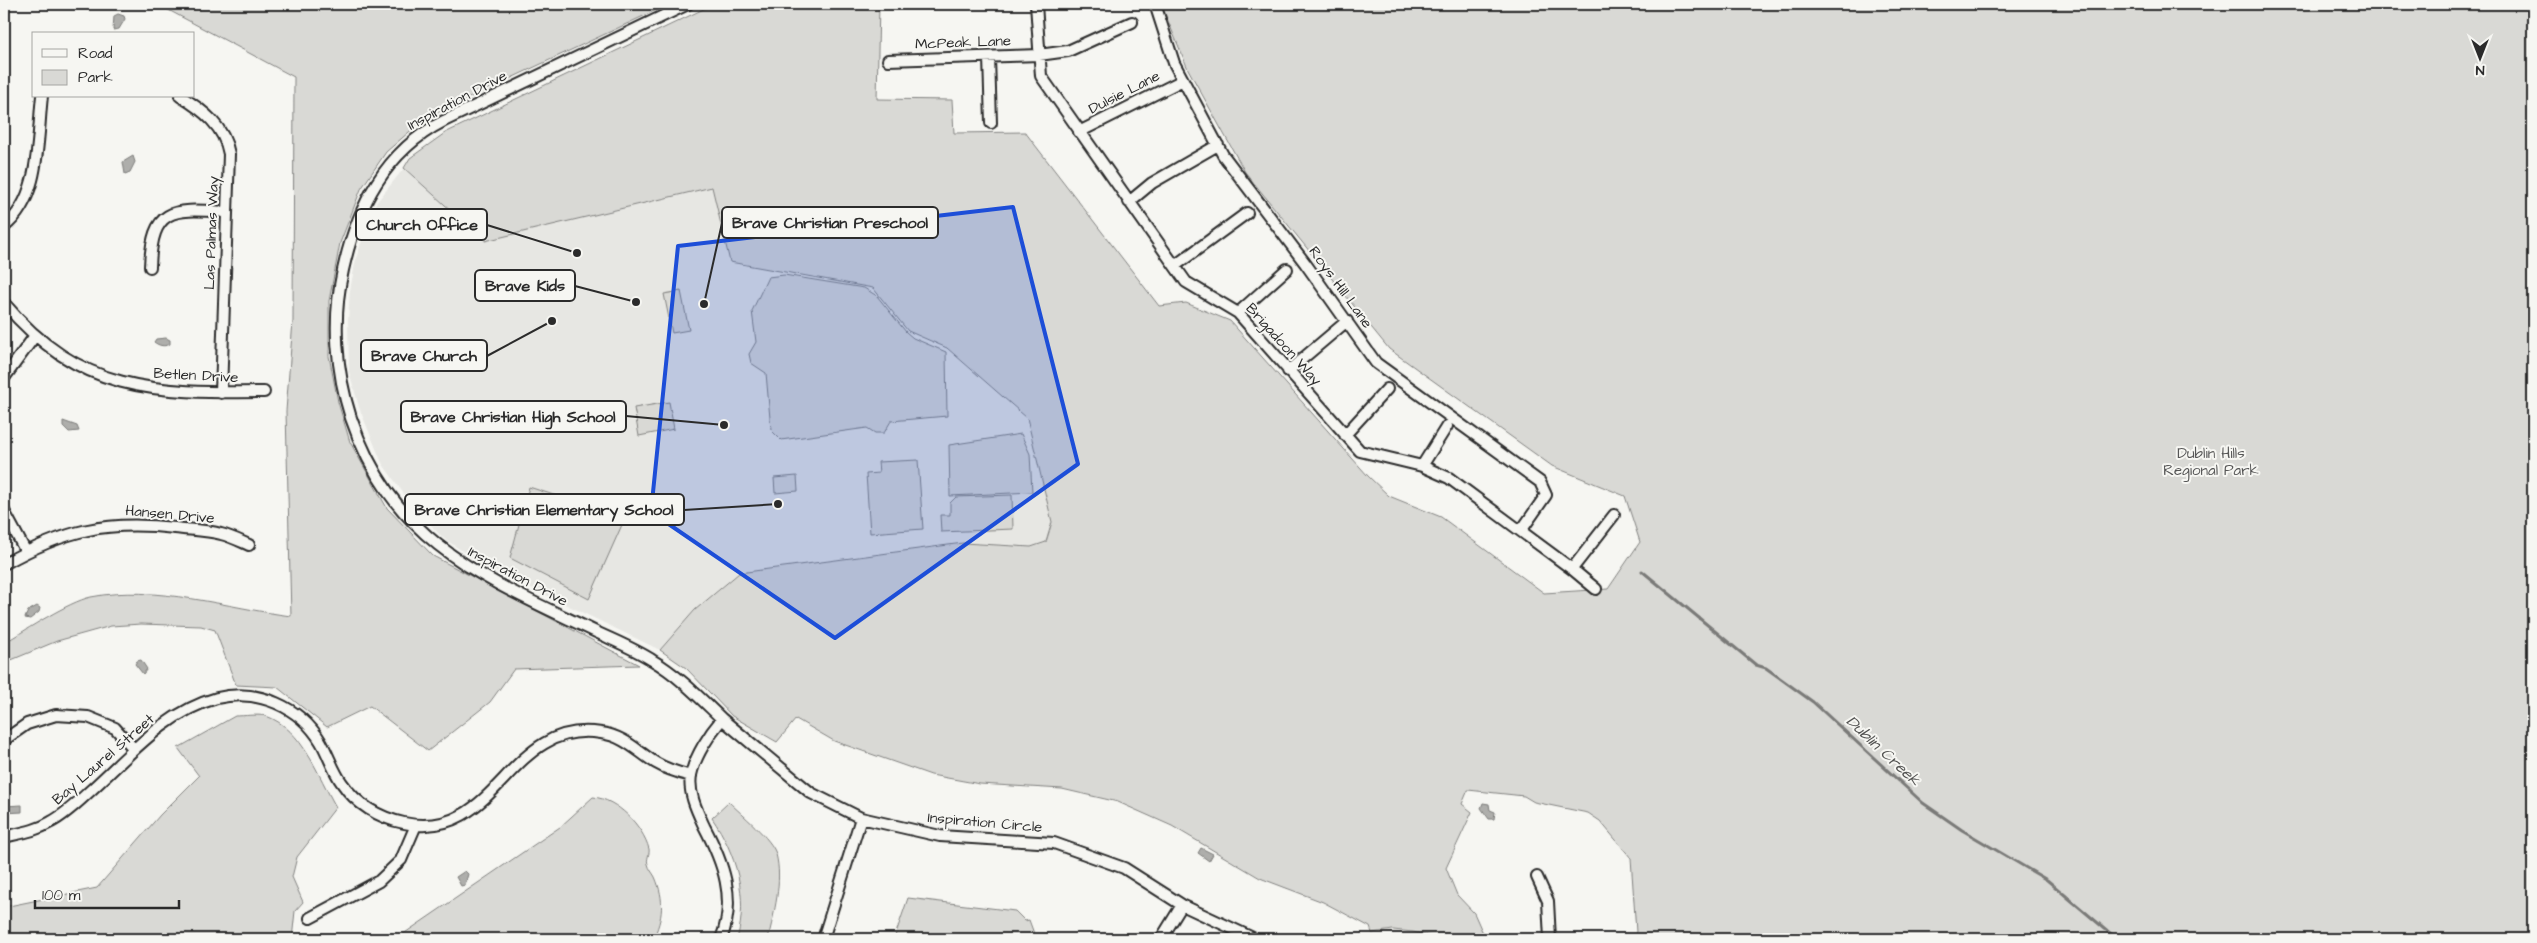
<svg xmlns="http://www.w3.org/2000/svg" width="2537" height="943" viewBox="0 0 2537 943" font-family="'Architects Daughter',sans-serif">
	<rect width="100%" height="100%" fill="#f6f6f2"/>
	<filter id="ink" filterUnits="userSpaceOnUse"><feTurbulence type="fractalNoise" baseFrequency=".02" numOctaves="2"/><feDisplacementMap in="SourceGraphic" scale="10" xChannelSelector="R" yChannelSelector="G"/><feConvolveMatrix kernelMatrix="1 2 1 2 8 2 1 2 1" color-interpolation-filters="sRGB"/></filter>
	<g filter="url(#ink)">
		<path fill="#e7e7e3" d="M404,168L485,241L712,187L730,262L873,288L908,331L947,348L1027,418L1052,522L1046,542L1031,547L963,543L739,573L695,610L660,650L482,564L443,538L411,504L382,463L360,410L349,372L348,321L350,290L356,259L372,208Z"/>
		<path fill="#d9d9d5" stroke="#828280" d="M146,4H669L424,119L386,152L361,189L340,243L329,301V356L338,402L350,442L387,508L433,556L639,665L514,669L490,702L428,751L370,706L327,727L277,687L236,685L215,630L201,626L141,624L111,626L57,641L4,663V643C26,630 68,602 91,597C155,584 228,608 291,616L286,411L293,321L294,77L159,5Z
			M714,4H879L877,99L952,100L954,133L1025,132L1159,306L1186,303L1230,321L1368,476L1389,496L1441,517L1544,593L1608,589L1640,542L1625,496L1552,466L1389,349L1245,172L1188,69L1161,4H2533V939H1629L1636,932L1631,858L1600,821L1588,813L1534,802L1524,796L1468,790L1462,804L1472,812L1446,868L1457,895L1474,913L1482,931L1491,938L1440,939L1413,932L1393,930L1372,933L1370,927L1323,902L1260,878L1172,826L1118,802L1062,789L980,784L931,775L834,741L796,719L777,742L732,716L686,668L660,650L695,610L739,573L963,543L1031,547L1046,542L1052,522L1027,418L947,348L908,331L873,288L730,262L712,187L485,241L404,168L410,158L445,133Z
			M784,275L864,288L877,296L906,332L913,338L946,352L947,416L891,421L884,433H875L867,428L781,440L771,430L766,373L751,363L749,354L756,342L752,311L768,277Z
			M681,291L689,330L672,333L664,294Z
			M669,402L674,429L639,436L634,408Z
			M1021,434L1030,454L1032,492L950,496L949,445Z
			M918,460L923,529L870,533L866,474L879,473L878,462Z
			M797,476L798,491L775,493L774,478Z
			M529,487L625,518L589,599L510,558Z
			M1012,495L1013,529L941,532L940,515H950V503L956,497Z
			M235,716C244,716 258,714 266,716C303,729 318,776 336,807L297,857L292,877L303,902L295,911L292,939H4V907L97,888L160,815L199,776L178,748Z
			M593,797C617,799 643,826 649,849C650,854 646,859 648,864C649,869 653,873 655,877C665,900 663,918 653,939H396L560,827Z
			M729,802C740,813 772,839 776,854C783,881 774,913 768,939H737C749,897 736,853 712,818Z
			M908,898L1015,911L1025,921L1029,920L1036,939H894Z"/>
		<path fill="#aeaeab" stroke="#7a7a78" d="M118,14L124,16L125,19L119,29L113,30L114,16Z
			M133,156L135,162L130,172L125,174L123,162Z
			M166,338L170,340V344C165,347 159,346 154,342L156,339Z
			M63,421L77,426L79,431L69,432L63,426Z
			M37,606L40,608L39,612L30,619L25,618L28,611Z
			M141,660L147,669L143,674L135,664L137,661Z
			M1483,803L1489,804L1490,810L1495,812L1494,819H1489L1481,808Z
			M22,805V812L5,813L4,806Z
			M1201,848L1213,854L1209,861L1198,853Z
			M465,871L468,874L465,885L461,886L456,877Z"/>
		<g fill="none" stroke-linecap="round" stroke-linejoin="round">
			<path stroke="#7a7a78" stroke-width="3" d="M1642,571L1756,665L1766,668L1813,702L1923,803L1962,830L2047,880L2117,939"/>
			<g stroke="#2b2b2b" stroke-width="14">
				<path id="minor" d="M688,4L444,121C385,151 357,207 343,270C332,319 336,371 351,418C394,545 486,579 596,632C615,641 635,649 652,660C678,675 700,698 722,719
					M1036,4L1041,76L1186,282L1238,313L1360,451L1422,466L1449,478L1572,569L1596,589
					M1155,4L1174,63L1223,155L1305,263L1376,363L1540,482L1546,495L1521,531
					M989,57L991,123
					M888,60L1039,55L1068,51L1132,22
					M180,96C203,110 224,126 229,154L221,393
					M1079,132L1183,80
					M1129,202L1152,183L1218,145
					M4,227C41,198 37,139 42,96
					M1176,265L1247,213
					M150,267C152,205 174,209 227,212
					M4,303C80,393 154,393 264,392
					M1238,313L1287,269
					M1288,371L1347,321
					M4,378L34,337
					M1345,435L1387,389
					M1422,466L1447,426
					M4,511L26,552
					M4,564C64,530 107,520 175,528C190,530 206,530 221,534C230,536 240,541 249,545
					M1572,569L1614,515
					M4,740L27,724L56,715L88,717L115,728L134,749
					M4,837C21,833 36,831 51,822C66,814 78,802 90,791C129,756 165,712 217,698C258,688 300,707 321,742C329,756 333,771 342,783C356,804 379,818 404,823C499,843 507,718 601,733C624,736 637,751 656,763C666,769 679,773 691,776
					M1537,877L1548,901L1550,939
					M310,918L379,881L401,860L416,825
					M721,939C737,899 723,862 704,826C697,811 688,793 691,775C695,756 710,733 722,719L811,793L861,818L940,836L1054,843L1124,868L1182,905L1255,939
					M823,939L861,818
					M1161,939L1182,905"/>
			</g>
			<use href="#minor" stroke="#f6f6f2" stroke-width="10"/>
		</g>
	</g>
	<path fill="#1d4ed8" fill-opacity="0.2" stroke="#1d4ed8" stroke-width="4" stroke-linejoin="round" d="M1013,207L1078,464L835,638L651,512L678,246Z"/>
	<g text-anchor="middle" stroke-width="4" stroke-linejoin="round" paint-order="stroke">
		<g font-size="15" fill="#2b2b2b" stroke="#f6f6f2">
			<text transform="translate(963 42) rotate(-2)" y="5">McPeak Lane</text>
			<text transform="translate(1124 92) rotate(-27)" y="5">Dulsie Lane</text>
			<text transform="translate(457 100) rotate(-28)" y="5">Inspiration Drive</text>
			<text transform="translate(211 233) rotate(-88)" y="5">Las Palmas Way</text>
			<text transform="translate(1341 287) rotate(54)" y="5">Roys Hill Lane</text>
			<text transform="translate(1284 344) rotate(48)" y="5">Brigadoon Way</text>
			<text transform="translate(196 375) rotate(3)" y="5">Betlen Drive</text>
			<text transform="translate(170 514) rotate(5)" y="5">Hansen Drive</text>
			<text transform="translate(518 576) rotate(28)" y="5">Inspiration Drive</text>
			<text transform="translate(103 759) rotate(-41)" y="5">Bay Laurel Street</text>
			<text transform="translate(985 822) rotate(5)" y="5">Inspiration Circle</text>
		</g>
		<g font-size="15" fill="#565656" stroke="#f6f6f2">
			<text x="2211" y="458">Dublin Hills<tspan x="2211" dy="17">Regional Park</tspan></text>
		</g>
		<g font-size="16" font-style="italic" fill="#525251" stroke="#f6f6f2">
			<text transform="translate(1884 750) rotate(43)" y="6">Dublin Creek</text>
		</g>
	</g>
	<path fill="none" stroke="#2b2b2b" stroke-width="2" d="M704 304L722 223M577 253L487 225M636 302L575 286M552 321L487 356M724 425L626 416M778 504L684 510"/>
	<g fill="#2b2b2b" stroke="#f6f6f2" stroke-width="2">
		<circle cx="704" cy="304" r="5"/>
		<circle cx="577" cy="253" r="5"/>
		<circle cx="636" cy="302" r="5"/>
		<circle cx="552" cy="321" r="5"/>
		<circle cx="724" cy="425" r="5"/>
		<circle cx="778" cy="504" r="5"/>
	</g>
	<g fill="#f6f6f2" stroke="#2b2b2b" stroke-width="2">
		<rect x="722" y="207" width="216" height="31" rx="5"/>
		<rect x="356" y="209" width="131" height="31" rx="5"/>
		<rect x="475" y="270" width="100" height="31" rx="5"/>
		<rect x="361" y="340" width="126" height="31" rx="5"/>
		<rect x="401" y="401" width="225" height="31" rx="5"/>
		<rect x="405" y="494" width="279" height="31" rx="5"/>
	</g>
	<g font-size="16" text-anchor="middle" font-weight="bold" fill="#2b2b2b">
		<text x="830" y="228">Brave Christian Preschool</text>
		<text x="422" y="230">Church Office</text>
		<text x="525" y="291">Brave Kids</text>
		<text x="424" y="361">Brave Church</text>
		<text x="513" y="422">Brave Christian High School</text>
		<text x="544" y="515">Brave Christian Elementary School</text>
	</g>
	<rect width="2537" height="943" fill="none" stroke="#f6f6f2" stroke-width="20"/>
	<rect x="10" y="10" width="2517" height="923" fill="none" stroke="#2b2b2b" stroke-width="2" filter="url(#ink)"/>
	<rect x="32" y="32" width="162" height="65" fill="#f6f6f2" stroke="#a5a5a2"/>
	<rect x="42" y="49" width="25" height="8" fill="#f6f6f2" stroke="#a5a5a2"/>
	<text x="78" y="58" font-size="15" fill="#2b2b2b">Road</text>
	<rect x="42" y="70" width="25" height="15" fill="#d9d9d5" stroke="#a5a5a2"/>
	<text x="78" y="82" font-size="15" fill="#2b2b2b">Park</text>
	<g transform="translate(2480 58) rotate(180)" stroke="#f6f6f2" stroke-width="4" paint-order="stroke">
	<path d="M0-4L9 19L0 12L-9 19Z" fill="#2b2b2b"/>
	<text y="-8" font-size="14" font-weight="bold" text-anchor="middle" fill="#2b2b2b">N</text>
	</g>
	<path d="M35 900v8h144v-8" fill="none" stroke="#2b2b2b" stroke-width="2.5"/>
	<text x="42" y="900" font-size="15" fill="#2b2b2b" stroke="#f6f6f2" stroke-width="4" paint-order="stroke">100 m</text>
</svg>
